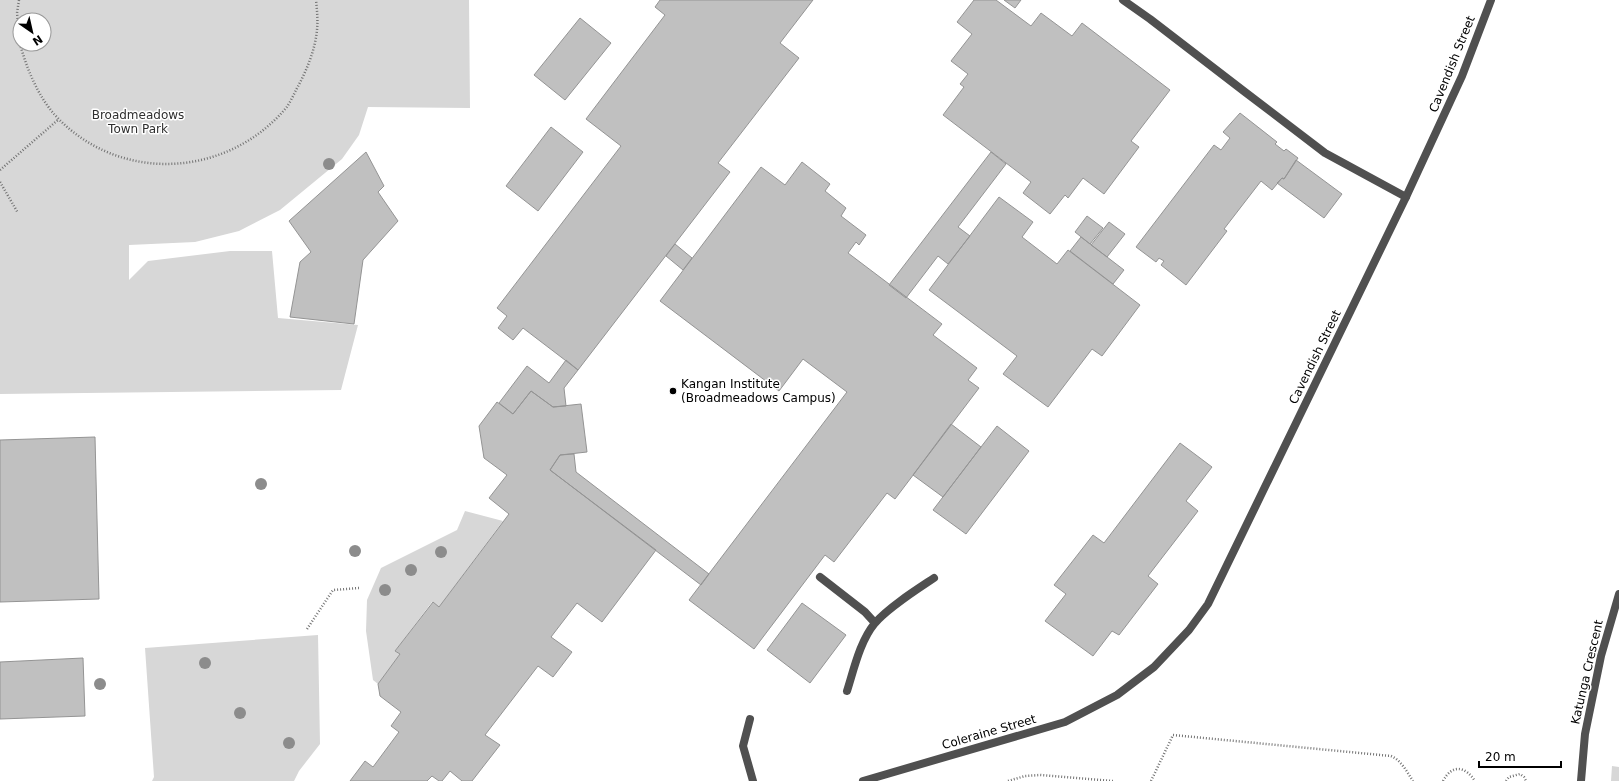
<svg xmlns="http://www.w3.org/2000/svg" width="1619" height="781" viewBox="0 0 1619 781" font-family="'DejaVu Sans',sans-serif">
	<rect width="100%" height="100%" fill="#fff"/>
	<path fill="#d7d7d7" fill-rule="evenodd" d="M0,0H469L470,108L368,107L359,135L342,159L280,210L239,231L195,242L129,245V280L148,261L230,251H272L278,318L358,325L341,390L0,394ZM20,20H44V44H20Z
		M465,511L503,521L439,607L432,602L395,651L400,654L378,684L373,680L366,631L367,600L381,568L457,530Z
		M318,635L320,744L299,771L294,781H152L154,777L145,648Z
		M1612,766L1619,767V781H1611Z"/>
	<path fill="#c0c0c0" stroke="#949494" d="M660,0H813L780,43L799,58L718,163L730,172L578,370L523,328L513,340L498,328L507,316L497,308L621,146L586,119L665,15L655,7Z
		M974,0H996L1031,26L1041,13L1072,36L1082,23L1170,90L1131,141L1139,147L1104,194L1083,178L1068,198L1065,195L1050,214L1023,193L1031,182L943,115L964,87L960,84L968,74L951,61L972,34L957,22Z
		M1004,0H1021L1015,8Z
		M580,18L611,43L565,100L534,75Z
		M1240,113L1277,142L1275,144L1284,151L1286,149L1298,158L1284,179L1282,178L1272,190L1261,181L1224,229L1227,231L1186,285L1161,265L1164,261L1159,258L1156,262L1136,247L1214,145L1221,150L1230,138L1223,132Z
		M551,127L583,152L538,211L506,186Z
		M366,152L384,186L378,192L398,221L363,260L354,324L290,317L300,262L311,252L289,221Z
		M991,152L1006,164L958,227L970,236L948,264L938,256L906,298L889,285Z
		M1296,160L1342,194L1324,218L1277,183L1282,178L1284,179Z
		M802,162L830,184L825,191L846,208L841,216L866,235L859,245L856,242L848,253L942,324L933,335L977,368L968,380L979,388L895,499L887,493L834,562L825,555L754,649L689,600L847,392L803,359L779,391L660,301L761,167L785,185Z
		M999,197L1033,222L1022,237L1057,264L1068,250L1140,305L1102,356L1092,349L1048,407L1003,374L1017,356L929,290Z
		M1087,216L1103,228L1090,244L1075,232Z
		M1109,222L1125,234L1107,257L1091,245Z
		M1081,237L1124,270L1113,284L1070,251Z
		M675,244L692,258L683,270L666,256Z
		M566,360L578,370L564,388L566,406L553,407L531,391L513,414L499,403L527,366L549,383Z
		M531,391L553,407L581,404L587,452L560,455L550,470L656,550L602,622L577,603L551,637L572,652L553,677L538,666L485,735L500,745L472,781H462L450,771L442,781H439L432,776L427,781H350L365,761L373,767L399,732L391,726L401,712L380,696L378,684L400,654L395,651L433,602L439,607L509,514L489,498L507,475L484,458L479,426L497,402L513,414Z
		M951,424L981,447L943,497L913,475Z
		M997,426L1029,451L966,534L933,510Z
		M95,437L99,599L0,602V440Z
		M1180,443L1212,467L1186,501L1198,511L1148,576L1158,584L1119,635L1112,631L1093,656L1045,621L1066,594L1054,585L1093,535L1104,543Z
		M574,454L576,472L709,574L701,585L550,470L560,455Z
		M802,603L846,635L810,683L767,650Z
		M83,658L85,716L0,719V662Z"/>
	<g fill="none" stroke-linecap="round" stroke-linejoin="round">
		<path stroke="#727272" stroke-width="2.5" stroke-dasharray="1 2" stroke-linecap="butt" d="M19,0L17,13L20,43
			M20,44C27,69 37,94 54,114C117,184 226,179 286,108C290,103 293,96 296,90C306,72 315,51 317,30C318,20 317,10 316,0
			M0,170L59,119
			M0,182L18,213
			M307,629L333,590L359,588
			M1008,781L1025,776L1040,775L1113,781
			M1151,781L1173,735L1391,756C1401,760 1407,772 1413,781
			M1443,781C1452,764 1465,766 1475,781
			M1506,781L1509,777L1520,774L1524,777L1526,781"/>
		<path stroke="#505050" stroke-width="8" d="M1123,0L1150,19L1245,92L1325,153L1406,197
			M820,577L865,612L875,623
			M847,691C854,669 860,641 875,623C889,607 916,590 934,578
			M750,719L743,746L753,781"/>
		<path stroke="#505050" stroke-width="8" d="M863,781L1065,722L1117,695L1154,667L1189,630L1208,604L1406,197L1462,76L1491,0
			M1581,781L1585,734L1601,656L1619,594"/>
	</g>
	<g fill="#8c8c8c">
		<circle cx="329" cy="164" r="6"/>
		<circle cx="261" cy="484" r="6"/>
		<circle cx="355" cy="551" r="6"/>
		<circle cx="441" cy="552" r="6"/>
		<circle cx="411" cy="570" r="6"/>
		<circle cx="385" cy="590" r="6"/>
		<circle cx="205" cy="663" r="6"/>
		<circle cx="100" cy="684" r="6"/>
		<circle cx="240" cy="713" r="6"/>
		<circle cx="289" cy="743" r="6"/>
	</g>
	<circle fill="#000" stroke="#fff" stroke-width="1.5" cx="673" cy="391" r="4"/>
	<g text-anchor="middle" stroke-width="3" stroke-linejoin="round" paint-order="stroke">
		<g font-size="12" fill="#000" stroke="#fff">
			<text transform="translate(1452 64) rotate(-68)" y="4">Cavendish Street</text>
			<text transform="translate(1315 357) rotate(-64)" y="4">Cavendish Street</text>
			<text transform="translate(1587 672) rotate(-77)" y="4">Katunga Crescent</text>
			<text transform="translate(989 732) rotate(-16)" y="4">Coleraine Street</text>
		</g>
		<g font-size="12" fill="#2e2e2e" stroke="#fff">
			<text x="138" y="119">Broadmeadows<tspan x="138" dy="14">Town Park</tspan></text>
		</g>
		<g font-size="12" fill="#000" stroke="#fff" text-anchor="start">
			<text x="681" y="388">Kangan Institute<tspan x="681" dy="14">(Broadmeadows Campus)</tspan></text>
		</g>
	</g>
	<g transform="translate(32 32) rotate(146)"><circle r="19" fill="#ffffff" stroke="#999999"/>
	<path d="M0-3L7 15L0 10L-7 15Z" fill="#000000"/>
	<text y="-6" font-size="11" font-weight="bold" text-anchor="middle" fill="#000000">N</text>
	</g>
	<path d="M1479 761v6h82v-6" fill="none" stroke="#000000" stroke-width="2"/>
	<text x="1485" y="761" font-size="12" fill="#000000" stroke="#ffffff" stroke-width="3" paint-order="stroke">20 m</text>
</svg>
